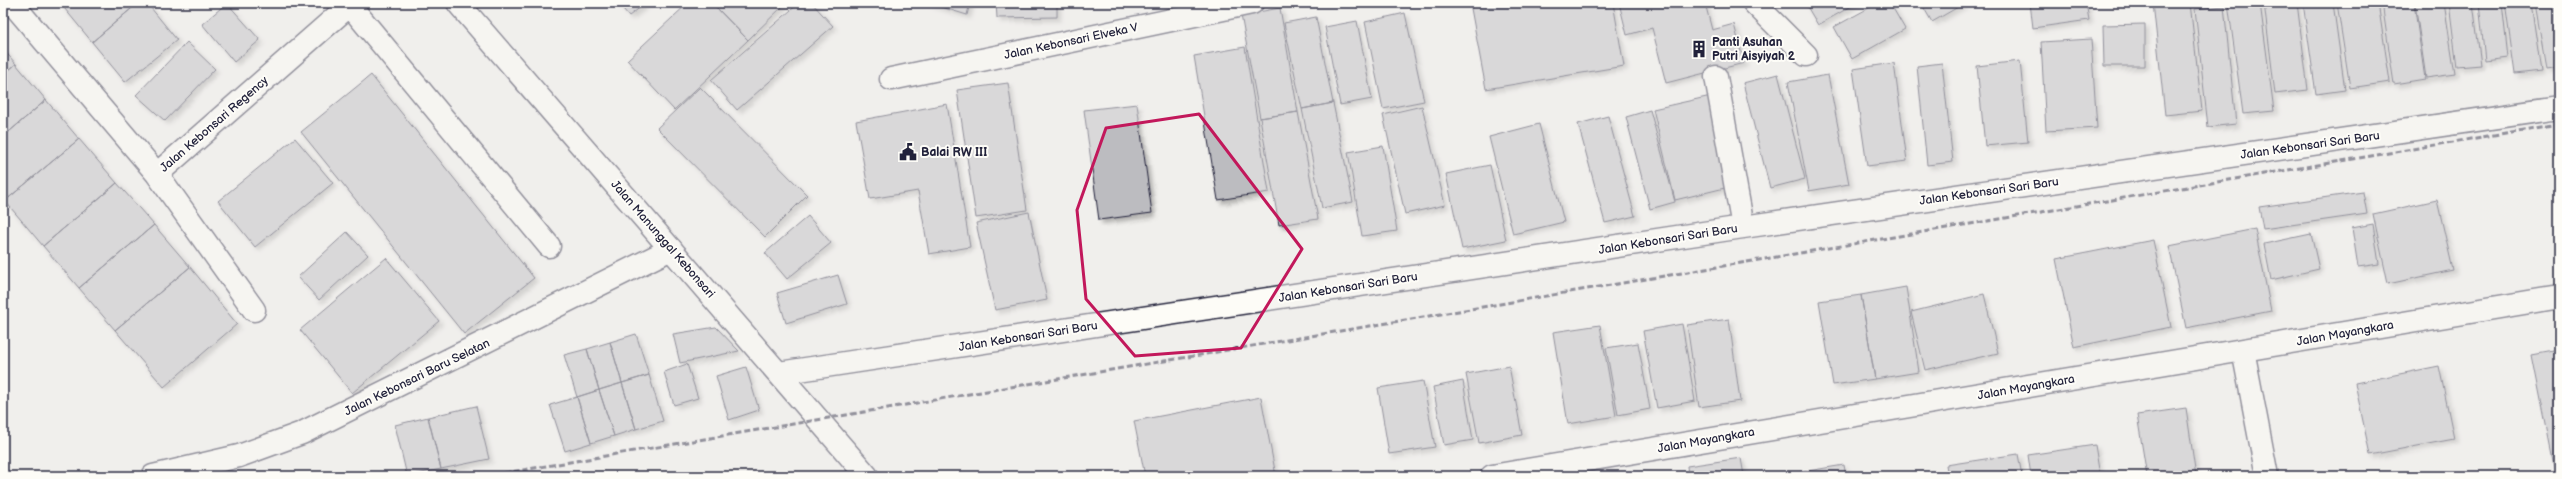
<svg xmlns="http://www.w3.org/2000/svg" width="2562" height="479" viewBox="0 0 2562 479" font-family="'Balsamiq Sans',sans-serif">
	<defs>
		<filter id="shadow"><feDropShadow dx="3.5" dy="3.5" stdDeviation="2" flood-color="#0004"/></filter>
	</defs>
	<rect width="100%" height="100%" fill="#f0efec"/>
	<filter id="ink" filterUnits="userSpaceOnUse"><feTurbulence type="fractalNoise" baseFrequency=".025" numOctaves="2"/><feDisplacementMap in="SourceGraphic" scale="8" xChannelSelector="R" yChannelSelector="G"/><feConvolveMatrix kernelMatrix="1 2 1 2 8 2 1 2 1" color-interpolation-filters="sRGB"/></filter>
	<g filter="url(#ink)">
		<path fill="#bcbcc0" stroke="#22223b" filter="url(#shadow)" d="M60,3H138L92,42Z
			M138,3H147L177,40L125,82L92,42Z
			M227,3L260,40L234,62L202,24Z
			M618,3H646L629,16Z
			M688,3H712L748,40L674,110L627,60Z
			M712,3H786L748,40Z
			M799,3H812L833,26L737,110L711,80Z
			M928,3H970L967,15Z
			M996,3H1057V17L997,18Z
			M1470,3H1613L1624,66L1486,89Z
			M1619,3H1705L1712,30L1734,24L1744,63L1666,83L1652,28L1627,35Z
			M1805,3H1857L1818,25Z
			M1878,3H1890L1905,29L1852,59L1834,27Z
			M1921,3H1965L1932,22Z
			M2030,3H2086L2089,20L2033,28Z
			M2153,3H2190L2202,111L2165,115Z
			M2228,3H2260L2274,111L2243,114Z
			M2264,3H2297L2308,90L2275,94Z
			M2303,3H2333L2345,90L2316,94Z
			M2337,3H2378L2390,82L2350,88Z
			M2382,3H2414L2425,79L2394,84Z
			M2415,3H2444L2455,74L2426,78Z
			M2449,3H2473L2481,65L2457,67Z
			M2479,3H2502L2508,58L2485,61Z
			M2505,3H2531L2541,71L2515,74Z
			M2535,3H2559V67L2546,69Z
			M2224,6L2236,124L2208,127L2195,9Z
			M1280,8L1298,112L1260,118L1241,15Z
			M1405,13L1424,101L1383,109L1365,22Z
			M1316,17L1333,103L1302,109L1284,23Z
			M1357,21L1372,99L1340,105L1325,27Z
			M2145,24V66H2104L2103,25Z
			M2091,39L2097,128L2046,131L2041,42Z
			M187,42L215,69L165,121L136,95Z
			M1245,47L1269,192L1218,200L1194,56Z
			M3,49L16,64L3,75Z
			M2020,61L2028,142L1985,146L1977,66Z
			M1894,63L1907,161L1867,166L1853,69Z
			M1942,63L1953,162L1927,165L1917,66Z
			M16,64L46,100L3,137V75Z
			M1778,74L1805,179L1770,188L1743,83Z
			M371,75L534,278L464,334L301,132Z
			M1828,75L1849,184L1809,191L1788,82Z
			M1008,83L1027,210L976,218L957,90Z
			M700,87L807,195L765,237L657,128Z
			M1711,96L1733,186L1675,200L1653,109Z
			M46,100L79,139L5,201L3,137Z
			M1333,103L1353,202L1322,208L1302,109Z
			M947,104L970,247L929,254L918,191L870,199L856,121Z
			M1137,104L1152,213L1099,220L1084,110Z
			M1422,106L1445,205L1405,214L1383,115Z
			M1650,110L1675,202L1650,209L1626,117Z
			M1298,112L1318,219L1279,225L1260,118Z
			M1608,116L1635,216L1605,223L1578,124Z
			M1539,124L1564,222L1513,234L1489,137Z
			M295,138L333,183L255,247L218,201Z
			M79,139L117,183L43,246L5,201Z
			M1383,146L1397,231L1362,236L1348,152Z
			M1490,165L1506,240L1462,249L1446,174Z
			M117,183L154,225L79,288L43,246Z
			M2363,192L2367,214L2263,229L2259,207Z
			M2437,200L2453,270L2388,284L2373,214Z
			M1029,212L1047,300L995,310L976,223Z
			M808,216L831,243L787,279L765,253Z
			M2373,224L2379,264L2358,267L2352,228Z
			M154,225L190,267L115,330L79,288Z
			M2255,229L2271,311L2186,328L2169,246Z
			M347,232L368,255L319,300L298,277Z
			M2311,234L2319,269L2271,280L2264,244Z
			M2153,240L2171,327L2074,347L2056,259Z
			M386,258L439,321L352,393L300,330Z
			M190,267L237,324L164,387L115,330Z
			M838,275L847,304L786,323L777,293Z
			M1906,287L1919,372L1875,379L1861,295Z
			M1984,294L1998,353L1925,370L1911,312Z
			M1861,295L1875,379L1833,385L1819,301Z
			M1729,319L1740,401L1699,407L1687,325Z
			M1682,324L1695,401L1657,408L1643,331Z
			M1600,325L1616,416L1568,424L1553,332Z
			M716,327L739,351L680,363L673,334Z
			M636,334L649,375L622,383L610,342Z
			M610,342L622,383L599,390L587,349Z
			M1638,343L1650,409L1618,415L1606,348Z
			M587,349L599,390L577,397L564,355Z
			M2559,350V476H2556L2532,355Z
			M687,364L698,398L674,405L664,372Z
			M1509,366L1522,435L1479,443L1466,374Z
			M2439,366L2454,439L2370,455L2355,383Z
			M746,367L759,410L729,420L716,376Z
			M649,375L663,421L636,429L622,383Z
			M1423,381L1435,447L1389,454L1378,388Z
			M1463,381L1473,440L1444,445L1433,387Z
			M622,383L636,429L614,436L599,390Z
			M599,390L614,436L591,443L577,397Z
			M577,397L591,443L565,451L550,405Z
			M1261,397L1276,476H1145L1134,421Z
			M476,406L489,459L441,469L428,417Z
			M2186,408L2196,476H2147L2137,415Z
			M428,417L441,469L407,476L395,425Z
			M2095,445L2100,476H2031L2028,455Z
			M2018,454L2022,476H1948L1946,465Z
			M1741,458L1744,476H1688L1687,466Z
			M1844,465L1846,476H1777Z"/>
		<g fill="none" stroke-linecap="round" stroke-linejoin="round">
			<g stroke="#22223b" stroke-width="25">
				<path id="street" d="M12,3L157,174L254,310
					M348,3L549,246
					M1754,3L1806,55
					M1716,77L1743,227
					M891,79L1252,3
					M157,174L352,3
					M2243,350L2267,476
					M779,373L1743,227L2559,108
					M153,476L239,456L302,433L671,249
					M1492,476L2559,297"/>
			</g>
			<g stroke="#22223b" stroke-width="25">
				<path id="secondary" d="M458,3L867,476"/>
			</g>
			<use href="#street" stroke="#fdfcf7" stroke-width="22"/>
			<use href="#secondary" stroke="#fdfcf7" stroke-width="22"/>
			<path stroke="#22223b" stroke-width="3" stroke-dasharray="6 3" stroke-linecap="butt" d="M487,476L2559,124"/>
		</g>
	</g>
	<path d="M0 0H2562V479H0ZM1199,114L1302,249L1241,348L1135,356L1086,299L1077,210L1106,128Z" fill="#f0efec" fill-opacity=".55" fill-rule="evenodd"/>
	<path fill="none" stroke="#c2185b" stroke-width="3" stroke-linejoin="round" d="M1199,114L1302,249L1241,348L1135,356L1086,299L1077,210L1106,128Z"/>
	<defs>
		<g id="building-bare" transform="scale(1.38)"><path d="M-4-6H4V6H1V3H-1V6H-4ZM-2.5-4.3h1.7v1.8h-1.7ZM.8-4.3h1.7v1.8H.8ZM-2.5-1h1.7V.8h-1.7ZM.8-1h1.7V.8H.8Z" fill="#22223b" stroke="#fdfcf7" stroke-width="2.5" paint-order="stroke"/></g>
		<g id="civic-bare" transform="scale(1.38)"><path d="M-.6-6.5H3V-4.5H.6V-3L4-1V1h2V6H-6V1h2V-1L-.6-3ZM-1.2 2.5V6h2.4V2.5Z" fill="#22223b" stroke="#fdfcf7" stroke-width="2.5" paint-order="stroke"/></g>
	</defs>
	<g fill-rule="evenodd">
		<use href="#building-bare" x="1699" y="49"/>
		<use href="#civic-bare" x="908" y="152"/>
	</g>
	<g text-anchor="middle" stroke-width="4" stroke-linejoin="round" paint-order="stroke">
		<g font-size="12" fill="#22223b" stroke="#fdfcf7">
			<text transform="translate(1071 41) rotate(-12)" y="4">Jalan Kebonsari Elveka V</text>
			<text transform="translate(214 124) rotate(-41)" y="4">Jalan Kebonsari Regency</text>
			<text transform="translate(2310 145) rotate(-8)" y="4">Jalan Kebonsari Sari Baru</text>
			<text transform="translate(1989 191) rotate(-8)" y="4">Jalan Kebonsari Sari Baru</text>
			<text transform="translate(663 239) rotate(49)" y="4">Jalan Manunggal Kebonsari</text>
			<text transform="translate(1668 239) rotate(-9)" y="4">Jalan Kebonsari Sari Baru</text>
			<text transform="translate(1348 287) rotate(-9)" y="4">Jalan Kebonsari Sari Baru</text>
			<text transform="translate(2345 333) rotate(-10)" y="4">Jalan Mayangkara</text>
			<text transform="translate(1028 336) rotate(-9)" y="4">Jalan Kebonsari Sari Baru</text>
			<text transform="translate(417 377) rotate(-26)" y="4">Jalan Kebonsari Baru Selatan</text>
			<text transform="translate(2026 387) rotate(-10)" y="4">Jalan Mayangkara</text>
			<text transform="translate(1706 440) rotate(-10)" y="4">Jalan Mayangkara</text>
		</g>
		<g font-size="12" font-weight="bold" fill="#22223b" stroke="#fdfcf7" text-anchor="start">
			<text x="1712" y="46">Panti Asuhan<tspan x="1712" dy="14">Putri Aisyiyah 2</tspan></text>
			<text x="921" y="156">Balai RW III</text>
		</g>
	</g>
	<rect width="2562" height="479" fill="none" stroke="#fdfcf7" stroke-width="16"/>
	<rect x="8" y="8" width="2546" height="463" fill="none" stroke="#22223b" stroke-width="1.5" filter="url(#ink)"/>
</svg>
